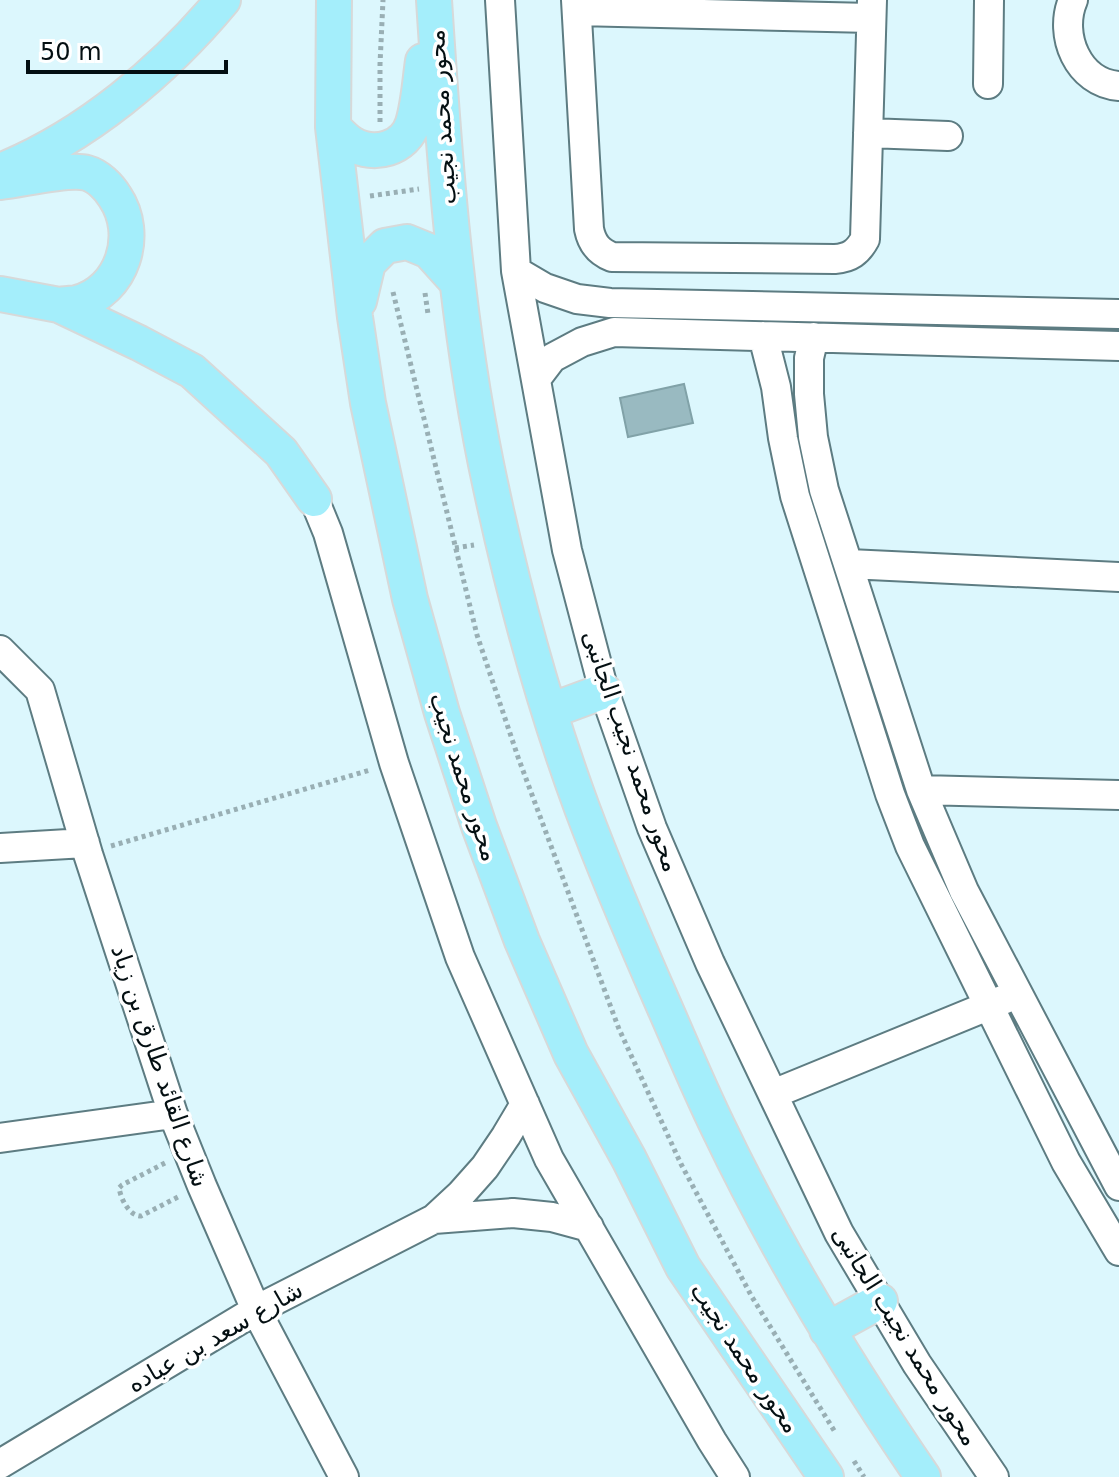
<svg xmlns="http://www.w3.org/2000/svg" width="1119" height="1477" viewBox="0 0 1119 1477" font-family="'DejaVu Sans',Vazirmatn,sans-serif">
	<rect width="100%" height="100%" fill="#dcf7fd"/>
	<path fill="#99bac1" stroke="#81a2a8" stroke-width="2" d="M684,384L693,423L628,437L620,398Z"/>
	<g fill="none" stroke-linecap="round" stroke-linejoin="round">
		<g stroke="#5d7c82" stroke-width="32">
			<path id="minor" d="M500,0L516,271L567,550L604,691L652,828L710,963L839,1233L917,1364L994,1477
				M576,0L589,229C592,244 599,252 612,257L835,259C850,258 858,252 865,239L872,0
				M1073,0C1058,35 1078,83 1119,86
				M577,11L871,18
				M988,84L989,0
				M868,133L948,136
				M516,271L545,288L577,299L610,303L1119,314
				M763,336L776,387L783,438L795,496L890,794L910,846L1066,1162L1119,1251
				M814,337L809,358V394L813,437L824,490L921,790L964,891L1119,1186
				M536,379L552,358L582,342L614,332L1119,346
				M314,499L328,533L394,763L460,957L549,1159L712,1441L735,1477
				M849,564L1119,577
				M0,650L40,690L88,854L173,1114L202,1186L256,1310L344,1477
				M921,790L1119,795
				M0,848L85,843
				M773,1094L1005,999
				M0,1138L173,1114
				M434,1219L513,1213L552,1217L589,1227
				M0,1464L256,1310L434,1219L461,1194L485,1167L506,1136L525,1104"/>
		</g>
		<g stroke="#d7d9d9" stroke-width="38">
			<path id="major" d="M334,0L333,127L355,317L368,403L410,599L442,713L479,826L522,941L571,1054L629,1159L683,1267L826,1477
				M434,0C444,156 455,311 486,464C510,580 541,697 582,808C607,875 635,940 664,1006C682,1047 699,1088 719,1129C777,1250 847,1366 923,1477
				M333,127C339,133 345,140 352,144C374,157 405,149 413,123C419,103 420,81 423,61
				M0,171C85,137 165,70 223,0
				M0,182C22,180 68,168 87,173C98,176 109,187 115,197C140,234 123,291 77,303C72,304 65,304 59,305
				M0,294L59,305L139,343L192,371L281,452L314,499
				M359,301L368,263L385,246L407,242L429,251L457,282
				M550,711L604,691
				M827,1330L880,1301"/>
		</g>
		<path stroke="#99afb4" stroke-width="5" stroke-dasharray="4 4" stroke-linecap="butt" d="M380,122V64L383,0
			M370,196L419,189
			M393,292L477,635L518,757L619,1029L681,1164L752,1297L835,1432
			M425,293L428,314
			M455,548L474,545
			M111,846L370,770
			M165,1163L122,1185L119,1188C121,1199 129,1216 141,1216L178,1197
			M854,1461L864,1477"/>
		<use href="#minor" stroke="#fff" stroke-width="28"/>
		<use href="#major" stroke="#a4eefb" stroke-width="34"/>
	</g>
	<g text-anchor="middle" stroke-width="7" stroke-linejoin="round" paint-order="stroke">
		<g font-size="24" fill="#040f12" stroke="#fff">
			<text transform="translate(442 117) rotate(-94)" y="8">محور محمد نجيب</text>
			<text transform="translate(631 751) rotate(71)" y="8">محور محمد نجيب الجانبى</text>
			<text transform="translate(464 777) rotate(72)" y="8">محور محمد نجيب</text>
			<text transform="translate(160 1066) rotate(71)" y="8">شارع القائد طارق بن زياد</text>
			<text transform="translate(905 1336) rotate(58)" y="8">محور محمد نجيب الجانبى</text>
			<text transform="translate(215 1337) rotate(-30)" y="8">شارع سعد بن عباده</text>
			<text transform="translate(745 1358) rotate(56)" y="8">محور محمد نجيب</text>
		</g>
	</g>
	<path d="M28 60v12h198v-12" fill="none" stroke="#040f12" stroke-width="4"/>
	<text x="40" y="60" font-size="24" fill="#040f12" stroke="#ffffff" stroke-width="6" paint-order="stroke">50 m</text>
</svg>
